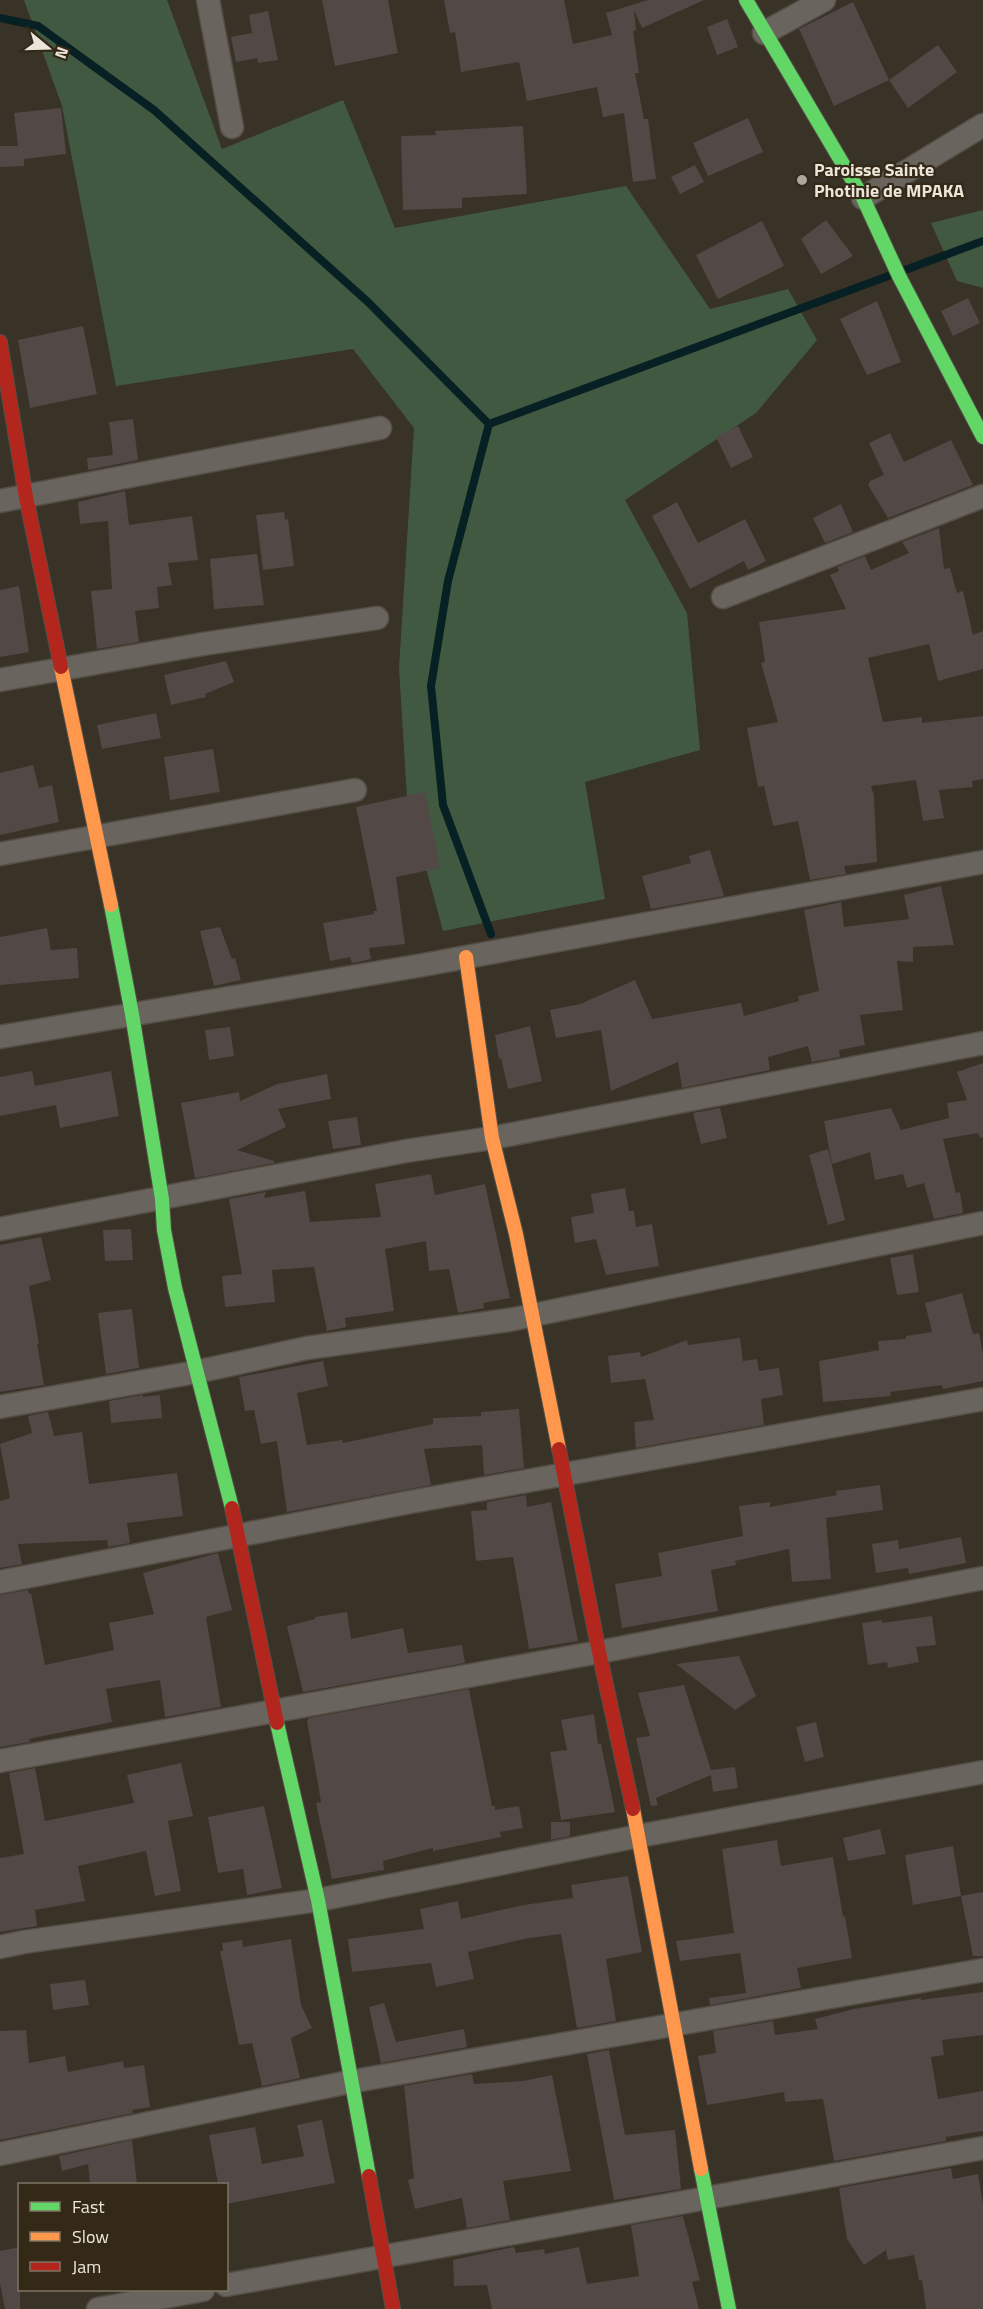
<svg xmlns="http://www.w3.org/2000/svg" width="983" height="2309" viewBox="0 0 983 2309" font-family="'Titillium Web',sans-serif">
	<rect width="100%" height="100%" fill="#383227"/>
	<path fill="#425941" d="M24,0H167L222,149L343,100L395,228L626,186L710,309L788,289L817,340L756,413L625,500L687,613L700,750L585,782L605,899L443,931L407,798L399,668L414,428L353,349L116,386L62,106Z
		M983,210V288L957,281L931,223Z"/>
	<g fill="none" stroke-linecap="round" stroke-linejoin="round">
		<path stroke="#072024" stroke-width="8" d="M0,18L38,26L154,110L368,302L489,424L891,275
			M905,270L983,241
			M489,424L448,581L431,686L443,805L491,934"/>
	</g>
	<path fill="#524846" d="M322,0H388L398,53L335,66Z
		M444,0H564L573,44L612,35L606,13L648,0H704L642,28L634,10L636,30L633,31L639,73H635L644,119H648L656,179L633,182L624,113L603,117L597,87L527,101L519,62L461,72L455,32L450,33Z
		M853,2L889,80L834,106L799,29Z
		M268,11L278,60L258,63L257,58L236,62L231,37L252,33L249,15Z
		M727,19L738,47L717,55L707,27Z
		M938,45L957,72L908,108L889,80Z
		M61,108L66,154L24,159V166L0,167V146H18L14,113Z
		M748,118L763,152L708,176L693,143Z
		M523,126L527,194L462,198V208L403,210L401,136L436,135L435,131Z
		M695,165L704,182L680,194L671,177Z
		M826,220L853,256L821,274L801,239Z
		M762,221L784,266L718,299L696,255Z
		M968,298L980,323L953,336L941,311Z
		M877,301L901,362L867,375L840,319Z
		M83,326L97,394L30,408L18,340Z
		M133,419L138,460L88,470L87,458L113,455L109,422Z
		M738,426L753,457L731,468L716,437Z
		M890,433L904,462L951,440L973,485L888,518L868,485L870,481L884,475L869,443Z
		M125,491L129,525L192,516L198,560L168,563L172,585L157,587L159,608L135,611L139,642L97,649L91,591L112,589L108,521L80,524L78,502Z
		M677,502L698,543L745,519L766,561L748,570L744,561L690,589L652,516Z
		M841,504L853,532L825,543L813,518Z
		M284,512L285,520L288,519L294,566L263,570L256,515Z
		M939,528L944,569L950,568L957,593L963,591L973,635L983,631V669L938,681L929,644L868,658L883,722L922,717V723L983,716V779L972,781L973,787L939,790L944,818L923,821L916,780L871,786L874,796L877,862L844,866L846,874L810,880L798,821L773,826L764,786L758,787L747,728L778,722L761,663L765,662L759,622L846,609L830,575L839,571L837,567L865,556L871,570L909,553L902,542Z
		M257,554L264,605L214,609L210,559Z
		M19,586L29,652L0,657V590Z
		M226,661L234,682L205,694L206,697L171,705L164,675Z
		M156,713L161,738L102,749L97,725Z
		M213,749L220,792L170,800L164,757Z
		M33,765L39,788L52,785L59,822L0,835V773Z
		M425,792L440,868L396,877L405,944L369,948L371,959L358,962L352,963L350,957L330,961L323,923L374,914V911H377L356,807Z
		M710,850L724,896L651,909L642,876L691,863L689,856Z
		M941,886L954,945L913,947V962L897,961L903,1010L860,1015L865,1045L839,1050L840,1057L812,1062L808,1046L768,1057L770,1070L682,1088L678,1062L611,1091L601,1030L556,1038L550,1010L580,1004L635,980L652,1019L741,1003L744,1016L799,1001L798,996L819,991L804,910L841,902L844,927L909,919L904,895Z
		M220,927L232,959L235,958L241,980L214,986L200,931Z
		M47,928L51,950L77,948L79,978L0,985V937Z
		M530,1026L542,1081L508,1089L501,1058L499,1059L495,1035Z
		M230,1027L234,1056L209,1060L205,1030Z
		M983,1063V1137L980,1138L978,1133L943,1139L956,1193L960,1192L963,1213L934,1219L924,1183L907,1188L903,1174L875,1180L870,1152L832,1164L824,1121L891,1108L901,1130L949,1118L947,1103L967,1100L957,1072Z
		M32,1071L35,1086L111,1071L119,1116L60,1128L56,1105L0,1116V1077Z
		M327,1074L331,1099L278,1109L286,1127L237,1150L274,1161V1163L195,1178L181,1103L239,1092L240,1101L277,1084Z
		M720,1108L727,1138L701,1144L693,1113Z
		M357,1117L361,1145L333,1149L328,1121Z
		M828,1149L845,1220L828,1225L809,1155Z
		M431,1174L435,1195L485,1184L510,1298L483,1303L484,1308L458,1313L449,1269L429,1271L426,1241L385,1249L394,1311L345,1318L346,1327L327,1331L314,1267L272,1270L275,1302L225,1307L222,1276L242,1274L229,1199L266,1192L264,1198L305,1191L310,1222L381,1217L375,1184Z
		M625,1188L629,1211H634L636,1227L652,1224L659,1266L606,1275L596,1239L575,1243L571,1217L594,1213L591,1194Z
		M131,1229L133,1260L105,1261L103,1230Z
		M41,1237L51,1280L29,1286L39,1344H37L44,1385L0,1392V1245Z
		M913,1254L919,1292L897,1295L890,1258Z
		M962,1293L973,1334L979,1333L983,1355V1381L943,1389L942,1385L890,1392L891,1396L823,1402L819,1361L879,1350L878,1341L906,1339V1336L932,1332L925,1303Z
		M132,1309L139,1368L106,1374L98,1313Z
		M740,1338L743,1361L757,1359L759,1371L779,1368L783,1395L761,1399L764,1425L636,1448L634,1422L654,1420L645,1379L611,1383L608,1356L640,1352L641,1357L687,1340L688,1345Z
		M323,1361L328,1386L297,1393L307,1445L342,1440L343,1443L433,1424V1418L481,1416V1412L519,1409L524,1468L484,1475L482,1445L424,1449L431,1485L287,1512L277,1441L261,1444L254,1410L245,1411L239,1377Z
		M143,1395V1397L160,1395L162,1418L111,1423L109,1401Z
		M48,1412L54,1436L82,1432L89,1484L177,1473L183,1516L127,1523L130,1543L108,1547L107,1540L18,1544L22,1564L0,1568V1501L10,1498L0,1444L32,1433L28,1416Z
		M880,1485L883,1510L826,1518L831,1579L792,1582L789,1549L735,1561L736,1565L711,1570L718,1611L622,1628L615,1584L662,1576L658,1553L743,1536L739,1506L770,1502V1507L837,1495L836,1491Z
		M526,1495L527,1507L551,1502L578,1641L529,1649L513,1557L476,1561L471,1511L487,1510V1502Z
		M961,1537L966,1563L909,1574L908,1568L876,1573L872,1544L898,1540L899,1549Z
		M218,1553L232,1610L206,1617L221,1707L165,1717L160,1680L106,1689L112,1722L29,1739L30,1742L0,1747V1595L28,1590L29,1594L31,1593L45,1665L114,1650L109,1623L154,1614L143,1573Z
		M347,1612L351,1639L403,1628L408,1653L462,1645L465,1663L303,1692L287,1626L315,1619V1617Z
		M932,1616L936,1645L916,1647L919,1662L888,1668L887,1662L868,1665L862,1623L882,1620V1623Z
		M739,1656L756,1696L735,1710L676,1664Z
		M684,1685L711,1770L735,1767L738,1788L713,1792L711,1775L656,1798L658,1805L651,1806L636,1738L650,1736L638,1693Z
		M469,1689L492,1806H495V1810L519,1806L523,1828L500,1832L501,1837L433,1851V1848L383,1861L384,1870L332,1879L316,1803L321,1802L307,1721L309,1718Z
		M594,1714L598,1744H601L615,1812L561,1820L550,1752L567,1750L561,1720Z
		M816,1722L824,1757L805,1762L796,1727Z
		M181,1763L193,1816L168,1821L181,1891L155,1896L146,1851L78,1866L85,1901L35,1910L37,1926L0,1932V1858L24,1854L9,1773L35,1768L45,1821L134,1803L127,1775Z
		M264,1806L282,1888L247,1895L243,1869L218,1873L208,1817Z
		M551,1822H570V1836L551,1840Z
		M880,1829L886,1854L848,1861L843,1838Z
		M777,1840L781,1866L833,1857L843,1917L845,1916L852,1958L797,1968L801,1988L710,2005L709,1998L746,1993L740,1953L680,1961L676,1941L734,1933L722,1849Z
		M953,1846L961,1896L913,1905L905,1855Z
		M628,1876L642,1952L606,1959L616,2021L577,2028L561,1934L529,1938L468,1952L474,1979L436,1987L431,1963L352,1972L348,1939L424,1929L420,1909L458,1901L461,1919L524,1905L573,1898L571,1885Z
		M983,1892V1956H973L961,1896Z
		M291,1939L301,2005L312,2028L291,2038L300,2078L262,2086L252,2043L239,2045L220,1951H223L222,1943L242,1940L243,1947Z
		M85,1980L89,2005L53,2010L50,1984Z
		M983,1992V2035L942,2040L944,2055L931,2057L938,2099L983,2091V2131L946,2137V2141L834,2161L823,2099L785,2102L784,2092L707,2105L698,2056L716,2053L713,2031L773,2021L775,2035L818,2029L815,2019L854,2009L921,1998V2000Z
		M384,2003L396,2042L464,2029L467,2047L381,2063L369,2007Z
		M26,2030L29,2063L65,2056L68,2072L123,2061L124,2068L144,2065L150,2107L132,2110L133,2113L0,2140V2031Z
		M609,2050L625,2135L675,2130L681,2189L614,2200L587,2054Z
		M472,2074L474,2084L523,2081L552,2075L571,2171L503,2181L510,2220L467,2228L462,2198L415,2209L408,2180L414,2178L404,2086Z
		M322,2120L335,2183L226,2204V2184H218L209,2135L255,2127L262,2164L304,2156L297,2125Z
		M132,2140L137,2184H90L88,2164L62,2171L59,2156Z
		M951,2168L953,2179L978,2174L983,2204V2309H926L922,2280H919L914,2255L888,2260L886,2250L864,2265L847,2239L839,2188Z
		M683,2216L700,2280L692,2282L699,2309H492L487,2285L454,2286L453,2260L514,2247L516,2253L544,2249L545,2254L579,2247L587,2284L639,2276L631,2225Z
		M20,2247V2309H5L0,2283V2251Z"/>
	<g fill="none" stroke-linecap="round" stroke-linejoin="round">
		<g stroke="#544e45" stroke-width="25">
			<path id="street" d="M208,0L232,127
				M764,33L824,0
				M863,198L983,125
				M0,501L380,428
				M723,597L983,496
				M0,680L203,644L377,618
				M0,854L355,790
				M0,1037L423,965L983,862
				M0,1229L406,1151L492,1138L983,1043
				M0,1407L196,1372L307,1348L509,1320L983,1223
				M0,1582L410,1502L983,1399
				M0,1761L599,1652L983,1578
				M0,1947L24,1942L318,1900L639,1836L983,1772
				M0,2154L349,2082L983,1970
				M226,2285L983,2148
				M98,2309L203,2290"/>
		</g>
		<g stroke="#544e45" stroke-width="16">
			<path id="fast" d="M746,0L863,198L899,276L983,437
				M111,905L132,1014L162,1199L164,1230L175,1288L232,1508
				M277,1723L318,1900L369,2176
				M701,2169L729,2309"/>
		</g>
		<g stroke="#544e45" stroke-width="16">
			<path id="slow" d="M61,667L111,905
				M466,957L492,1138L516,1234L559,1449
				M633,1809L701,2169"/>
		</g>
		<g stroke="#544e45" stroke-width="16">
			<path id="jam" d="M0,342L26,497L61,667
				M559,1449L599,1652L633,1809
				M232,1508L277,1723
				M369,2176L393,2309"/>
		</g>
		<use href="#street" stroke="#69645d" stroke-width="22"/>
		<use href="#fast" stroke="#63d668" stroke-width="14"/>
		<use href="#slow" stroke="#ff974d" stroke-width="14"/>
		<use href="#jam" stroke="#b3261e" stroke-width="14"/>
	</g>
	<circle fill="#ada69b" stroke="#342917" stroke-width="2" cx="802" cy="180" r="6"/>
	<g text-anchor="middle" stroke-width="4.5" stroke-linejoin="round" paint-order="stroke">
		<g font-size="18" font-weight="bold" fill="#ece5d9" stroke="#342917" text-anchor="start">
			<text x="814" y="176">Paroisse Sainte<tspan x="814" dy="21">Photinie de MPAKA</tspan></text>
		</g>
	</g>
	<rect x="18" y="2183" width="210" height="108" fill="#342917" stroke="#7e7465" stroke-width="1.5"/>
	<rect x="30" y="2202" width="30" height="9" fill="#63d668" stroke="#7e7465" stroke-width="1.5"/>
	<text x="72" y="2213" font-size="18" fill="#ece5d9">Fast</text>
	<rect x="30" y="2232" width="30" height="9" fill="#ff974d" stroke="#7e7465" stroke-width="1.5"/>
	<text x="72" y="2243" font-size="18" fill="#ece5d9">Slow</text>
	<rect x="30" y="2262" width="30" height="9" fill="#b3261e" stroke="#7e7465" stroke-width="1.5"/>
	<text x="72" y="2273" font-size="18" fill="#ece5d9">Jam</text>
	<g transform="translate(48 48) rotate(109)" stroke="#342917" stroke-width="4.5" paint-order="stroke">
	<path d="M0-4.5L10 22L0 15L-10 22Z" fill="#ece5d9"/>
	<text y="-9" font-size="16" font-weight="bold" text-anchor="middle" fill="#ece5d9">N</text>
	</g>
</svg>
